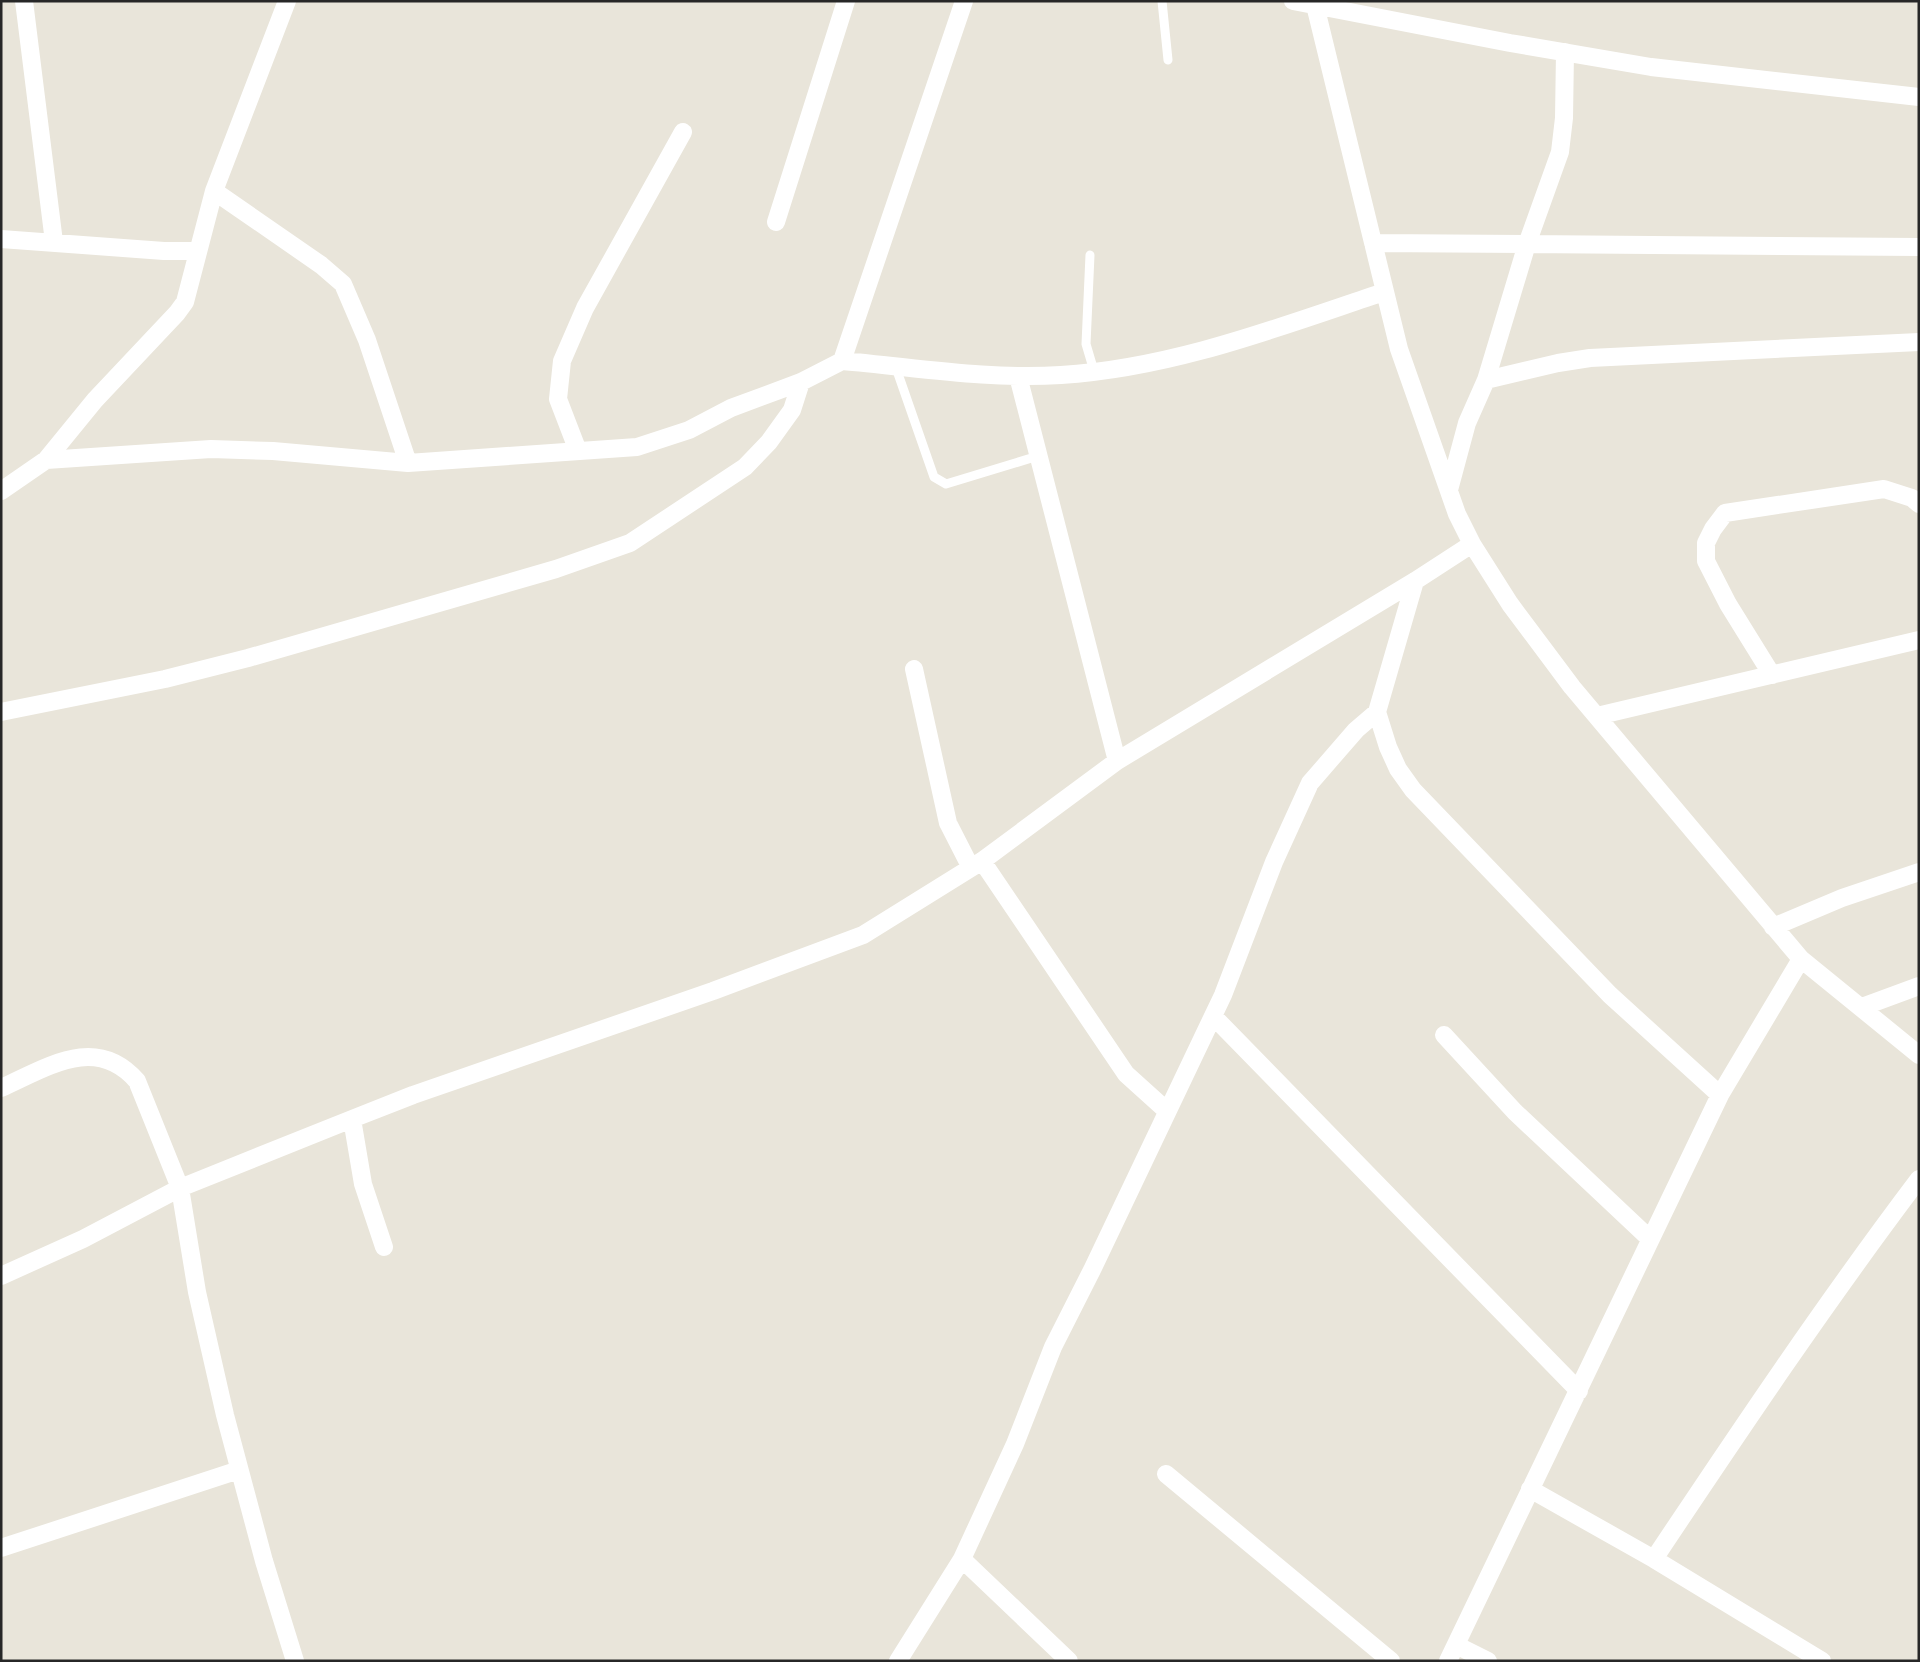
<svg xmlns="http://www.w3.org/2000/svg" width="1920" height="1662" viewBox="0 0 1920 1662" font-family="'Titillium Web',sans-serif">
	<rect width="100%" height="100%" fill="#e9e5da"/>
	<g fill="none" stroke-linecap="round" stroke-linejoin="round">
		<path stroke="#fff" stroke-width="9" d="M1162,1L1168,60
			M1090,255L1086,344L1094,371
			M895,365L934,477L946,484L1038,456"/>
		<path stroke="#fff" stroke-width="18" d="M24,1L54,242
			M964,1L842,361C914,367 989,380 1061,375C1173,368 1279,327 1384,292
			M1293,1L1510,43L1651,67L1919,97
			M1314,1L1399,349L1457,514L1472,544L1510,604L1572,687L1801,959L1919,1055
			M214,191L321,265L343,284L367,340L408,463
			M776,222L846,1
			M1,239L164,251H197
			M1373,243L1919,247
			M1018,376L1117,761
			M1486,380L1527,244L1560,152L1564,118L1565,52
			M578,451L558,399L562,361L585,308L683,132
			M46,460L95,400L177,313L185,302L214,191L287,1
			M1449,490L1467,423L1486,380L1558,363L1590,358L1919,342
			M1,491L46,460L211,449L273,451L408,463L637,447L689,430L731,408L801,382L842,361
			M1415,581L1377,712L1388,747L1398,769L1413,790L1610,995L1720,1095
			M914,669L948,823L971,868
			M1772,675L1728,604L1706,561V543L1713,529L1725,513L1884,489L1912,498L1919,504
			M1,712L165,679L248,658L556,569L630,543L745,467L769,442L792,410L801,382
			M1597,716L1919,640
			M982,861L1126,1074L1167,1111
			M1773,927L1842,898L1919,872
			M1862,1007L1919,986
			M1213,1016L1579,1391
			M1444,1035L1515,1112L1650,1239
			M1,1088C48,1067 96,1034 137,1081L180,1188L197,1292L225,1415L264,1561L295,1661
			M352,1119L363,1184L384,1247
			M1,1276L83,1239L180,1188L352,1119L413,1095L713,991L863,935L982,861L1117,761L1415,581L1472,544
			M1166,1474L1391,1661
			M1530,1489L1654,1559
			M1,1548L239,1470
			M962,1559L1069,1661
			M1456,1645L1488,1661
			M898,1661L962,1559L1015,1444L1053,1347L1092,1270L1223,995L1274,862L1310,783L1356,730L1377,712
			M1448,1661L1720,1095L1801,959
			M1822,1661L1654,1559C1740,1430 1826,1302 1919,1179"/>
	</g>
	<rect width="1920" height="1662" fill="none" stroke="#272727" stroke-width="5"/>
</svg>
